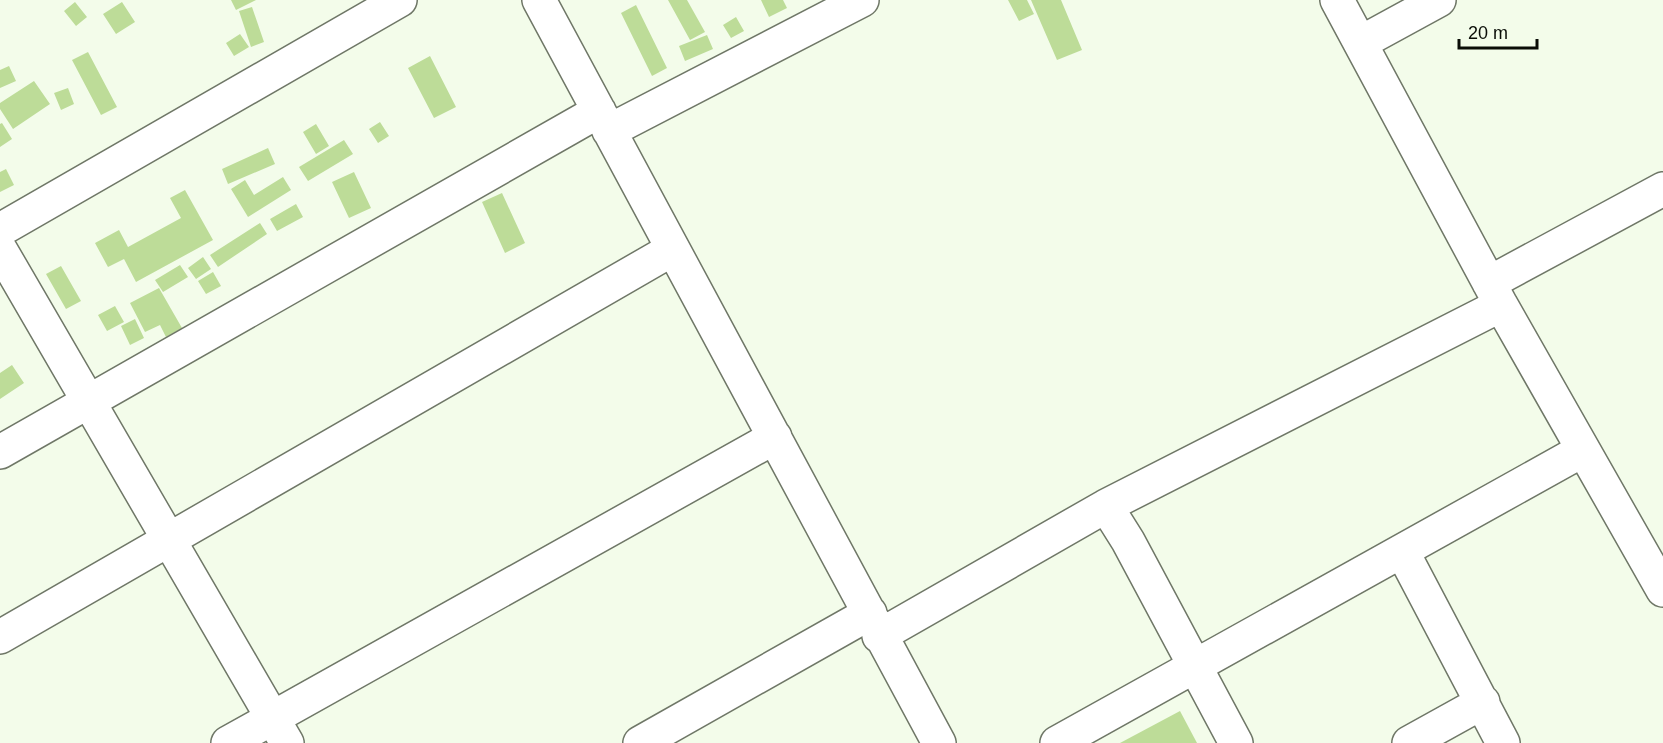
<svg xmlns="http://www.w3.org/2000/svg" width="1663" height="743" viewBox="0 0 1663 743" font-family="Helvetica,sans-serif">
	<rect width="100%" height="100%" fill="#f3fcea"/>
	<path fill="#bddc98" d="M231,0H256L236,10Z
		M668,0H687L705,32L690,40Z
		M761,0H783L787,8L769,17Z
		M1008,0H1027L1034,14L1019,21Z
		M1031,0H1061L1082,50L1057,60Z
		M75,2L87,17L76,26L64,11Z
		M122,2L135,22L116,34L103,14Z
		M636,5L667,68L652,76L621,13Z
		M252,7L264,42L251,47L239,11Z
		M736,17L744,31L731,38L723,25Z
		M240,34L249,47L234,56L226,43Z
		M707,35L713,49L685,61L679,46Z
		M88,52L117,107L101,115L72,60Z
		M430,56L456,107L434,118L408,68Z
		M9,66L16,81L0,88V70Z
		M34,81L50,104L13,129L0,109V103Z
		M68,88L74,104L61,110L54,93Z
		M380,122L389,136L378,143L369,129Z
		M2,123L12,139L0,147V124Z
		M316,124L329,146L316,154L303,132Z
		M344,140L353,154L308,181L299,167Z
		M268,148L275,164L228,184L222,169Z
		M6,169L14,185L0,192V172Z
		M354,172L371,208L349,218L332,182Z
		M283,177L291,190L248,217L231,189L245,180L254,195Z
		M185,190L213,240L136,282L124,259L108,267L95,243L119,230L128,247L181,218L170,198Z
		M502,193L525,243L505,253L482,202Z
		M296,204L303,217L277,231L270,219Z
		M260,223L267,234L218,267L210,255Z
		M203,257L211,269L196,279L188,268Z
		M180,265L188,277L163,292L155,280Z
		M61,266L81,301L66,309L46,274Z
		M213,272L221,286L206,294L198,281Z
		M159,288L182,328L166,337L160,325L145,332L130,303Z
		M115,306L124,322L107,331L98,315Z
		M135,319L144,338L130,345L121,326Z
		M12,365L24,383L0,399V373Z
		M1180,711L1197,743H1120Z"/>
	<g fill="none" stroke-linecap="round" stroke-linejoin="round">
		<g stroke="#6f7767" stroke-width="36">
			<path id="minor" d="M539,0L939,743
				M1337,0L1501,305L1663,590
				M1362,42L1439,0
				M609,131L862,0
				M0,230L400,0
				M0,249L287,743
				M1489,283L1663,189
				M0,452L599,111
				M1106,506L1128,541L1236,743
				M1402,551L1503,743
				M879,636L1106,506L1501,305
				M0,637L673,249
				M228,743L775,437
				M640,743L870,613
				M1057,743L1583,450
				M1409,743L1483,702"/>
		</g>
		<use href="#minor" stroke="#fff" stroke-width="33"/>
	</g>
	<path d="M1459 39v9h78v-9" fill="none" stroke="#0a0d07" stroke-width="3"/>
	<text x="1468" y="39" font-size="18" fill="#0a0d07" stroke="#f3fcea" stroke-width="4.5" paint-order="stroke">20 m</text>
</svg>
